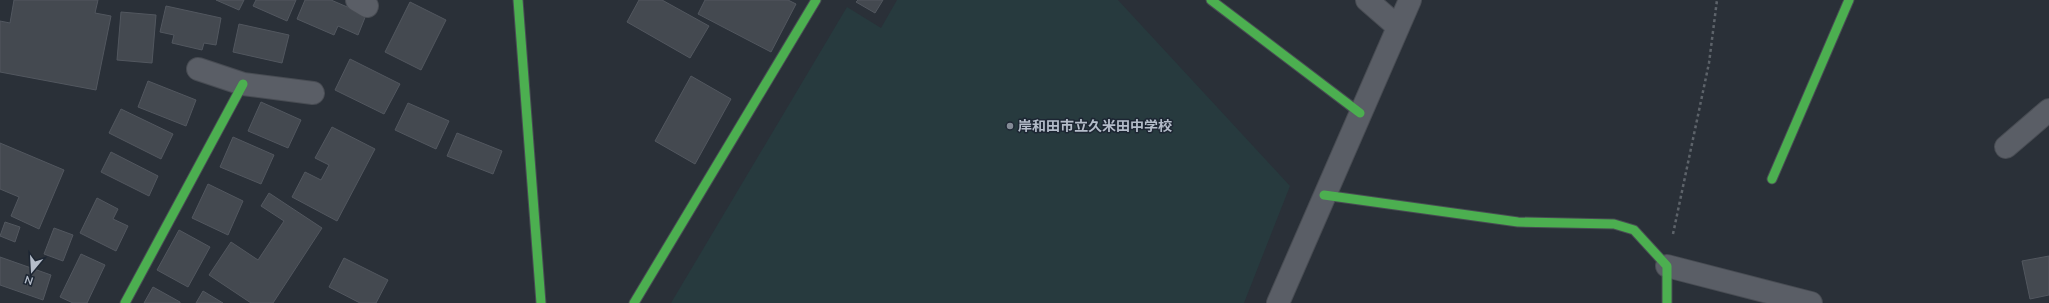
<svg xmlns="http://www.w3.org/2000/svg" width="2049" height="303" viewBox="0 0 2049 303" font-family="Mulish,'Noto Sans JP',sans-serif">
	<rect width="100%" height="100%" fill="#2a3038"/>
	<path fill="#273a3e" d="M897,0H1118L1290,186L1244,303H671L847,7L881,28Z"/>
	<path fill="#444950" stroke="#52575f" d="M14,0H98L95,13L111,16L96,90L0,72V21L10,23Z
		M216,0H244L239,10Z
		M256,0H296L287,21L253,6Z
		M305,0H331L366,15L358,35L338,26L334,35L297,19Z
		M639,0H662L709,26L690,58L627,22Z
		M705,0H788L796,4L771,52L698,14Z
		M858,0H883L875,13L856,2Z
		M410,2L446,20L421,70L385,52Z
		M166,6L221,18L216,45L204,43L202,50L172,43L174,35L160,32Z
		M121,12L156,15L152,63L117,60Z
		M239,24L289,35L282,63L233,52Z
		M350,59L400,84L384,114L335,90Z
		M691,76L731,99L695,164L655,141Z
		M148,81L196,100L186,126L138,107Z
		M261,102L301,120L288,148L248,131Z
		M408,103L449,121L436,149L395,130Z
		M121,109L173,134L161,159L109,133Z
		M332,127L375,149L337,221L292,197L305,172L321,180L329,165L315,158Z
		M457,133L502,151L493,174L447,156Z
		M233,137L274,155L261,184L220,167Z
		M0,143L64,170L39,229L11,216L19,197L0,189Z
		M111,152L158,176L149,196L101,172Z
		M208,184L243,201L228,235L192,218Z
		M269,193L322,228L273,303H251L209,275L231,242L258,260L284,221L261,206Z
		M97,198L118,209L113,219L128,226L116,251L80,233Z
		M5,222L20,227L15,242L0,236Z
		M54,228L73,235L63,261L44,254Z
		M179,230L210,247L188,287L157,270Z
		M81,254L105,265L87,303H73L60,297Z
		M2049,256V295L2030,299L2022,261Z
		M0,257L51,275L43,300L0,285Z
		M344,258L388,280L376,303H360L329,287Z
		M153,287L180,302V303H144Z
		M203,291L223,303H196Z"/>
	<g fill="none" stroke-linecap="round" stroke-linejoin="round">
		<g stroke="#484c53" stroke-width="24">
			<path id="street" d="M357,0L367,6
				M1367,0L1398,27
				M198,69L243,84L313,93
				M2006,147L2049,110
				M1667,266L1811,303
				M1278,303L1410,0"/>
		</g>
		<g stroke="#484c53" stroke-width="11">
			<path id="fast" d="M518,0L541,303
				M1211,0L1360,113
				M1772,179L1849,0
				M1324,195L1518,222L1614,224L1634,230L1667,266V303
				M125,303L243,84
				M634,303L816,0"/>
		</g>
		<path stroke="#5d636a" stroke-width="2.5" stroke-dasharray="3 3" stroke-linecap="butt" d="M1673,234L1709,63L1717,0"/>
		<use href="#street" stroke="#5a5e66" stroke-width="22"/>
		<use href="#fast" stroke="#4caf50" stroke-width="9"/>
	</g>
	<circle fill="#848b96" stroke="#1d2633" stroke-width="1.5" cx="1010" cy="126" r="4"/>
	<g text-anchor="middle" stroke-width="3" stroke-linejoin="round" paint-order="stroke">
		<g font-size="14" font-weight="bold" fill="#b4bcc9" stroke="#1d2633" text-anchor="start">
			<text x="1018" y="131">岸和田市立久米田中学校</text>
		</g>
	</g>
	<g transform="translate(32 271) rotate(198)" stroke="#1d2633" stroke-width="3" paint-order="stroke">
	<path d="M0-3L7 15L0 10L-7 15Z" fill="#b4bcc9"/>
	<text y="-6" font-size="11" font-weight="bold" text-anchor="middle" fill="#b4bcc9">N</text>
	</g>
</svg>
